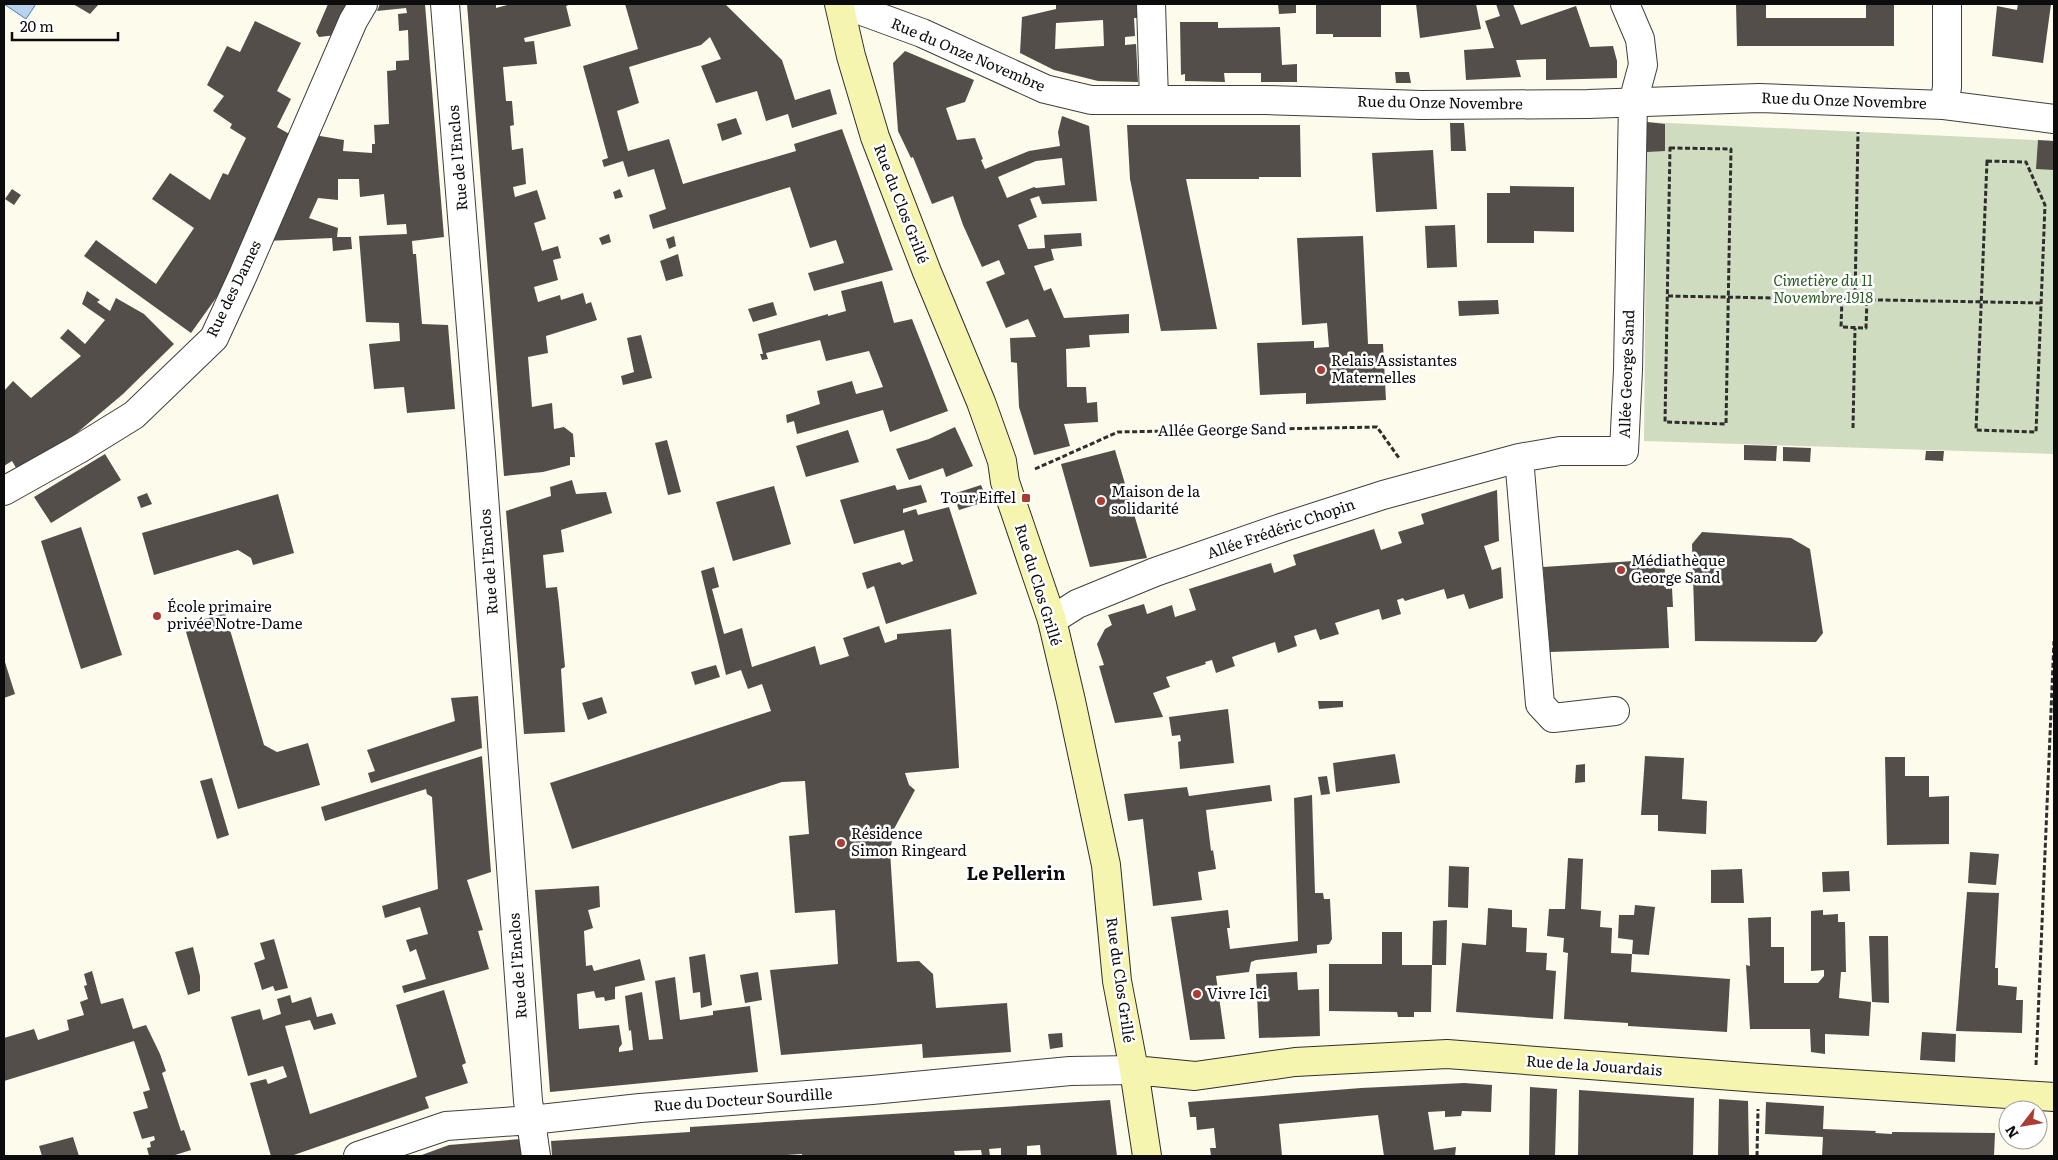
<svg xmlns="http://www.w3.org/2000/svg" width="2058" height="1160" viewBox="0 0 2058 1160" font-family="Literata,serif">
	<rect width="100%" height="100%" fill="#fdfbec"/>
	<path fill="#d0dcc0" d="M1647,122L2054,141V454L1644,441Z"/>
	<path fill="#b7d3ee" stroke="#4681bd" d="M4,4H36L26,19Z"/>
	<path fill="#534e49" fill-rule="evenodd" d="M73,4H99L90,14Z
		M328,4H349L345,34L319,37L316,32Z
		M380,4H425L444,237L412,241L413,254H416L422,324L448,325L455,409L407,413L404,387L374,389L369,344L400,341L399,323L366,322L359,236L407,234L406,224L387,225L384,194L360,197L359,179H338V200L318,198L309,218L338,228L337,237H351L352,249L333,251L332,238L266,241L314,135L344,140L343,151L372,153V144H375L374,125L389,124L387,71L396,70V61L409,60L408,30L399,31L398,14L407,13L406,8L377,11Z
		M467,4H496V8L511,4H571L566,6L571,26L524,38L525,42L534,41L537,64L503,67L506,101H512L514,125L510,126L512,150L523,148L526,184L513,187L515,197L537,190L546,219L534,223L542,251L558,246L561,258L553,260L558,280L534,287L538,302L560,295L561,300L583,293L586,304L591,302L597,320L546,336L548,353L528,357L532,407L552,403L554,429L564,427L573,434L575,457H570V465L543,472L504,476Z
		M625,4H725L782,60L795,100L830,89L837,114L792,128L788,114L766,121L757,91L716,103L701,66L721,59L710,37L701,45L629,67L639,103L617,111L628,151L669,139L683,184L796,151L794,144L842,129L893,270L814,291L808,273L844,263L836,240L810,248L790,187L653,229L649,215L666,209L654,169L628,177L623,161L604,167L602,160L608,158L583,66L638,49Z
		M1056,4H1140L1141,18H1134L1135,36L1125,37V45L1136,44L1138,82L1098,81L1054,70L1020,53L1022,17L1056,9ZM1103,20L1104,46L1055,49L1056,23Z
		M1278,4H1296V13L1279,14Z
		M1316,4H1381V37H1333V34H1316Z
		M1416,4H1476L1481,29L1420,38Z
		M1496,4H1513L1521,25L1576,6L1590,47L1613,46L1617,61V78L1546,80V59L1516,60L1521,77L1466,80L1464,50L1494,48L1485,21L1500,16Z
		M1736,4H1766V18H1866V4H1894V46H1737Z
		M2018,4H2051L2043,63L1992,56L1997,6L2017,10Z
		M255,21L301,43L277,91L291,99L277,127L293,136L221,291L191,333L84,256L96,240L156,284L194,228L152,199L170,173L210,200L223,173L228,175L246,138L230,128L232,124L213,111L224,96L207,85L227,46L240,52Z
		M1180,22H1218V28L1280,27L1282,65L1297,64V82H1261V73H1224L1225,82L1185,81V74L1181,75Z
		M905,51L974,80L965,102L946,108L957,140L975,138L983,159L981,160L985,169L1029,151L1060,146L1058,132L1062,116L1089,126L1097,201L1042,204L1039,196L1030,199L1037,217L1018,225L1028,249L1045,248L1044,235L1081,233L1082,246L1051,249L1054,260L1034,266L1044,291L1051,288L1064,318L1129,314V333L1089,335L1090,347L1066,349L1067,387H1086L1087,403L1097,402L1098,422L1064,424L1070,446L1034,455L1019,407L1017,363L1011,362L1010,338L1036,337L1028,319L1006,328L986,282L1005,274L999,260L982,267L963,225L953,196L932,204L913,157L911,158L898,131L893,63ZM1062,158L1065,185L1036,188L1034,187L1007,198L998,177L1036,161Z
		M1395,72H1409L1411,83H1396Z
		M736,118L742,134L722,141L717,124Z
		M1647,122L1665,124V151L1647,152Z
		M1450,123H1464L1466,151H1451Z
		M1127,125H1300L1301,177H1259V179H1186L1217,329L1161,331L1130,179Z
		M2038,140L2054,141V170L2036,169Z
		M1433,150L1437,209L1376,212L1372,153Z
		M1510,186L1574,187V232L1534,231V243H1487V193H1510Z
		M12,189L21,195L14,205L5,199Z
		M620,189L623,197L615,199L613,192Z
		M1455,225L1457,267L1427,268L1425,226Z
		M609,234L611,242L602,245L599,238Z
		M674,236L676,246L669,249L666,239Z
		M1363,236L1368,344H1383L1386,400L1306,404V393L1260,395L1257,343L1314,341V348L1329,347L1327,323L1302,325L1297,238Z
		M678,254L683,276L666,281L660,261Z
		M882,281L894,323L912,319L948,411L890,432L883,410L797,434L794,421L787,423L786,415L820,404L817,391L852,381L856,394L883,387L869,351L826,361L820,340L766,353L768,359L762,360L760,354H763L758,334L828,314V316L846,311L841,291Z
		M87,291L100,300L97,302L110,311L116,298L144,314L174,344L123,394L91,421L60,447L19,473L12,461L4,466V391L13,381L31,398L81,356L60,338L68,329L85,344L105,320L82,304Z
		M1498,300L1499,314L1459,316L1458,301Z
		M773,302L777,315L753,322L748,309Z
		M641,335L652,378L623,385L621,376L634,372L627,338Z
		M955,427L973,466L946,477L943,468L909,480L896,449L929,439Z
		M848,430L859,462L806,477L796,446Z
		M667,440L681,492L668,495L655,443Z
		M1744,445L1777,446L1776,461L1744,460Z
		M1783,447L1811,448L1810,462L1783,461Z
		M1115,450L1147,558L1090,567L1061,464Z
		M1926,451H1944L1943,461L1925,460Z
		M105,454L121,480L51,523L34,497Z
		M572,480L576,494L606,492L612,513L561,530L564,552L543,555L546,588L557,587L559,603L565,667L561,669L565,732L524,734L506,511L551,496L550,487Z
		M895,485L897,490L921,485L927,502L903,509V513L916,509L918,515L949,507L977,594L886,624L874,586L867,589L862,573L900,562L902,565L913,561L904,530L854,544L840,500Z
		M981,485L988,501L959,510L953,494Z
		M774,486L791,544L733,561L716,502Z
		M1497,490L1499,541L1484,546L1492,570L1501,567L1503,598L1469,609L1464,594L1447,599L1444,589L1405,601L1403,598L1397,600L1401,614L1382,620L1379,609L1335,623L1339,634L1320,640L1316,629L1294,636L1297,646L1278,653L1275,642L1232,657L1235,666L1216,673L1212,660L1205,662L1206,664L1166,677L1170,687L1153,693L1163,717L1115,723L1099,666L1104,665L1097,644L1105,629L1112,625L1108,615L1144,604L1147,614L1172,605L1175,617L1196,610L1189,589L1271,563L1274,573L1296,565L1293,555L1374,529L1381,550L1402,543L1398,532L1424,524L1421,514Z
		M147,493L152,504L141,508L137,497Z
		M278,494L294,553L253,565L251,558L238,550L154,575L142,533Z
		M81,527L122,655L81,669L41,541Z
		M1702,532L1791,538L1810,549L1823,633L1816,642L1695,641L1692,544Z
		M1664,559L1666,589L1672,588L1673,607H1667L1669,648L1550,652L1543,567Z
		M714,567L719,587L712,589L724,634L742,628L752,667L815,646L820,665L849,656L843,638L879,626L885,643L897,639V634L951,629L959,768L905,773L909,785L915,790L894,829L890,851L897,962L919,961L933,974L936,1008L1007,1003L1011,1052L923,1058L922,1044L781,1055L770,970L838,964L835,910L795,913L789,836L809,834L805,781L782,782L572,849L550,783L771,711L762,684L748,689L741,670L726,675L701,571Z
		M225,613L264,745L277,752L308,743L320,785L238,809L184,625Z
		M4,659L15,694L4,698Z
		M716,665L720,677L695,685L691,672Z
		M478,696L482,748L371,783L368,773L375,771L367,750L455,721L451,698Z
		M602,697L607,713L588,720L582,703Z
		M1318,701H1343V707L1319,709Z
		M1228,709L1234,763L1180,769L1178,742L1181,741L1180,735L1172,736L1169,717Z
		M1395,754L1400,783L1336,792L1333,763Z
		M482,756L491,872L467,880L483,930L478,931L489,969L404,993L402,986L426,979L416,949L410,952L406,940L428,934L420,907L385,918L382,906L438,889L432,797L427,794L426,789L325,821L321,807Z
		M1645,756L1684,758L1682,799L1707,801L1706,834L1658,831V815H1641Z
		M1885,757H1905V776H1929V797L1949,796V844L1887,845Z
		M1585,764V782L1575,783L1576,765Z
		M1327,776L1330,794L1321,795L1318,777Z
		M212,778L229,835L217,839L200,781Z
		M1270,785L1272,801L1206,810L1211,851L1213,850L1216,869L1198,872L1202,900L1153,906L1143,819L1128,821L1124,794L1187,787L1189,796Z
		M1312,795L1315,893H1323L1324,899H1330L1332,939L1329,944L1317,945V953L1256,960L1251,962L1249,972L1216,976L1225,1039L1190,1040L1171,917L1228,910L1230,928H1227L1230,949L1298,941L1294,798Z
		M1970,852L1999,854L1996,885L1968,883Z
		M1568,858L1583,859L1581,909L1601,911L1600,927L1612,928L1611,953L1632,954L1631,972L1730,979L1727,1032L1628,1026V1023L1564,1019L1568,953L1563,952L1564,938L1547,936L1549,909H1565Z
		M1449,866L1469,867L1468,908L1448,907Z
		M1742,869L1744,903H1711V870Z
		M1849,871L1850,891L1823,892L1822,872Z
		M599,886L600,907L588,910L593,928L584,931L586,966L592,965L594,971L640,959L645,980L615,987V999L605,1001L604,997L596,998L594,991L577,994L579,1029L619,1025L622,1044L619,1048V1052L633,1050L631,1030L629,1031L625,996L642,992L649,1040L663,1039L655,981L675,977L680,1020L713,1015V1011L750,1006L758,1072L550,1092L535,890Z
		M1967,892L1999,893L1995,968H1998V985L2017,987L2016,1000H2023L2022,1033L1956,1031Z
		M1635,905L1655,907L1649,955L1632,954L1633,940L1618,938L1619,915H1634Z
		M1488,908L1512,910V927L1527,928L1526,952L1547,953L1546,970L1556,971L1553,1019L1456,1012L1462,943L1486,945Z
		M1823,910V915L1838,914V922H1845L1846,972H1841L1839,998L1871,1002L1869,1036L1825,1034V1054L1811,1052L1810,1029H1750L1746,965L1750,966L1748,918L1771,917V947H1784V983H1818L1824,976V970L1811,971V911Z
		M1447,920L1446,965H1432L1431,1012H1414V1017H1398L1397,1012L1329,1011V964H1382V932H1402V965H1432L1433,921Z
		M1869,936H1888L1889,1003L1872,1002Z
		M274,939L288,988L275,991L273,986L262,990L254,963L265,959L260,943Z
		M193,947L200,976V991L188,995L175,952Z
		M705,954L712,1005L701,1008L700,992L693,993L689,957Z
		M92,971L101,1004L123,998L133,1029L146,1025L160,1054L166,1071L162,1073L181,1131L184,1130L191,1150L172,1156H149L147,1148L151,1147L150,1142L155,1140L154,1136L142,1139L133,1112L148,1108L143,1092L150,1090L134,1041L4,1081V1038L34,1029L38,1040L69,1030L67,1020L84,1015L80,1002L88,999L84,986L87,985L84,974Z
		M758,972L762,1000L745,1003L740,975Z
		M1297,972L1298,990L1319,989L1320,1036L1259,1038L1256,974Z
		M444,990L466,1063L462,1065L468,1083L425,1097L429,1108L291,1156H271L250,1083L266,1079L268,1084L287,1077L283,1066L248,1076L231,1017L260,1009L263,1020L281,1014L277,999L290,995L292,1003L311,997L317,1017L332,1013L336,1024L314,1030L310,1020L285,1026L310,1114L417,1077L396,1005Z
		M1922,1032L1956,1034L1955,1062L1920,1060Z
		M1062,1033L1063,1047L1050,1049L1048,1034Z
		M1464,1083L1492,1085L1491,1112L1462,1111L1461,1116L1445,1117V1111L1428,1112L1434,1150L1456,1147L1455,1156H1384L1378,1115L1279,1124L1282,1156H1211L1210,1148H1216L1214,1128L1197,1130L1196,1117H1190L1188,1102L1361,1088Z
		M1530,1087L1557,1089L1555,1156H1529Z
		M1579,1090L1694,1098L1693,1156H1578Z
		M1719,1099L1748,1101L1749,1156H1718Z
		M1110,1100L1117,1156H1041L1040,1145L1027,1146V1156H1001V1148L989,1149L990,1156H982L981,1150L954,1151L955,1156H802V1154L771,1156H552L551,1141L690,1132V1127Z
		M1766,1102L1824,1106L1823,1129L1876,1131L1875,1133L1892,1134V1132L1995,1133L1994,1156H1822L1823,1137L1765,1134Z
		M73,1137L79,1156H42L39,1146Z
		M521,1139L524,1156H419L449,1145Z"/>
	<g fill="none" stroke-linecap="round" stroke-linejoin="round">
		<g stroke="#3f3f3f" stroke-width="30">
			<path id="minor" d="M445,4L481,454L528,1101L536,1156
				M1151,4L1154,100
				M1944,105L1947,87V4
				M4,491L79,449L134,415L214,338L243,275L353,21L363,4
				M1052,620L1077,604L1155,572L1284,527L1383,495L1519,458
				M1615,711L1553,718L1540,704L1519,458L1560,451H1624L1628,370L1633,102L1643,65L1640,39L1625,4
				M358,1156L446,1126L531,1120L640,1108L872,1090L1070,1071L1134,1070"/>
		</g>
		<g stroke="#3f3f3f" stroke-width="30">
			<path id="tertiary" d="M843,4L922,33L1045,89L1091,100H1266L1421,105L1588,104L1759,98L1944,105L2054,119"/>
		</g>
		<g stroke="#2e2e2e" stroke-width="30">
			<path id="secondary" d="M839,4L851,56L875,137L927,272L981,402L1002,461L1005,482L1052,620L1071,701L1106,865L1117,981L1134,1070L1147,1156
				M1134,1070L1195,1076L1295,1062L1447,1054L1759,1078L2054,1097"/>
		</g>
		<path stroke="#2e2e2e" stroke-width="3" stroke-dasharray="5 2.5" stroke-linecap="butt" d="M1670,148L1731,149L1726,424L1665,422Z
			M1987,161L2026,162L2045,205L2036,432L1976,430Z
			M1668,296L2041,303
			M1842,299L1841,327L1866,328L1867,299
			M1855,299L1858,132
			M1853,428L1855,328
			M1035,469L1118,432L1377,427L1399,458
			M2036,1065L2054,641
			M1757,1156L1758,1109"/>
		<use href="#minor" stroke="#fff" stroke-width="28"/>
		<use href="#tertiary" stroke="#fff" stroke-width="28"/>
		<use href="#secondary" stroke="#f5f5af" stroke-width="28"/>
	</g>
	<g fill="#ab3c34" stroke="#fff" stroke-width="2">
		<circle cx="1321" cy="370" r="5"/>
		<rect x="1021" y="493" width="10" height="10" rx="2.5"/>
		<circle cx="1101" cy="501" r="5"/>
		<circle cx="1621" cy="570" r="5"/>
		<circle cx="157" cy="616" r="5"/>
		<circle cx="841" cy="843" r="5"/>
		<circle cx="1197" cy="994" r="5"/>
	</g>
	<g text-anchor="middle" stroke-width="5" stroke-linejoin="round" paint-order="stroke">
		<g font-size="15" fill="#0c0c0c" stroke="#fff">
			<text transform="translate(968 55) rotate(23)" y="5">Rue du Onze Novembre</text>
			<text transform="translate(1844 101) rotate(2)" y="5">Rue du Onze Novembre</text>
			<text transform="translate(1440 103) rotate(1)" y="5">Rue du Onze Novembre</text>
			<text transform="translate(458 158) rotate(-95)" y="5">Rue de l'Enclos</text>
			<text transform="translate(901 204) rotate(69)" y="5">Rue du Clos Grillé</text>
			<text transform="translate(234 289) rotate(-64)" y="5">Rue des Dames</text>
			<text transform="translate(1627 374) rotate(-88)" y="5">Allée George Sand</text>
			<text transform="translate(1222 430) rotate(-1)" y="5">Allée George Sand</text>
			<text transform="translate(1281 529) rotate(-19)" y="5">Allée Frédéric Chopin</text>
			<text transform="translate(489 562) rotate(-94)" y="5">Rue de l'Enclos</text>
			<text transform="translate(1038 585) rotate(73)" y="5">Rue du Clos Grillé</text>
			<text transform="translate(518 966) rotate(-94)" y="5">Rue de l'Enclos</text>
			<text transform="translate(1120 980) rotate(82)" y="5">Rue du Clos Grillé</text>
			<text transform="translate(1594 1066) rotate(4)" y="5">Rue de la Jouardais</text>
			<text transform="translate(743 1100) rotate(-4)" y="5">Rue du Docteur Sourdille</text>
		</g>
		<g font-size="15" font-style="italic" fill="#295b24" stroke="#fff">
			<text x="1823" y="286">Cimetière du 11<tspan x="1823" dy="17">Novembre 1918</tspan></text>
		</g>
		<g font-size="15" fill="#0c0c0c" stroke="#fff" text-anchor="start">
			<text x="1331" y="366">Relais Assistantes<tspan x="1331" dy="17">Maternelles</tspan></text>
			<text x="1111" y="497">Maison de la<tspan x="1111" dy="17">solidarité</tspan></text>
			<text x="1016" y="503" text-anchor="end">Tour Eiffel</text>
			<text x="1631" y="566">Médiathèque<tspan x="1631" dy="17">George Sand</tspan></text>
			<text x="167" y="612">École primaire<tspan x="167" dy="17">privée Notre-Dame</tspan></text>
			<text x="851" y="839">Résidence<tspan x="851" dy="17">Simon Ringeard</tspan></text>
			<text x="1207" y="999">Vivre Ici</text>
		</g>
		<g font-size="18" font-weight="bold" fill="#0c0c0c" stroke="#fff">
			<text x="1016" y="880">Le Pellerin</text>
		</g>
	</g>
	<rect width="2058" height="1160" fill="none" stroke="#0c0c0c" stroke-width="10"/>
	<g transform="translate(2023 1125) rotate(239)"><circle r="24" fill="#ffffff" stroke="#9e9e9e"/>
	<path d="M0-4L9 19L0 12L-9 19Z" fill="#ab3c34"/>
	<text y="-8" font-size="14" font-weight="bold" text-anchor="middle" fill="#0c0c0c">N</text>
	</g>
	<path d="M12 32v8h106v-8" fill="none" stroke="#0c0c0c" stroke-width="2.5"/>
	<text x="20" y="32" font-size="15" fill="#0c0c0c" stroke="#ffffff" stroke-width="4" paint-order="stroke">20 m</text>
</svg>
